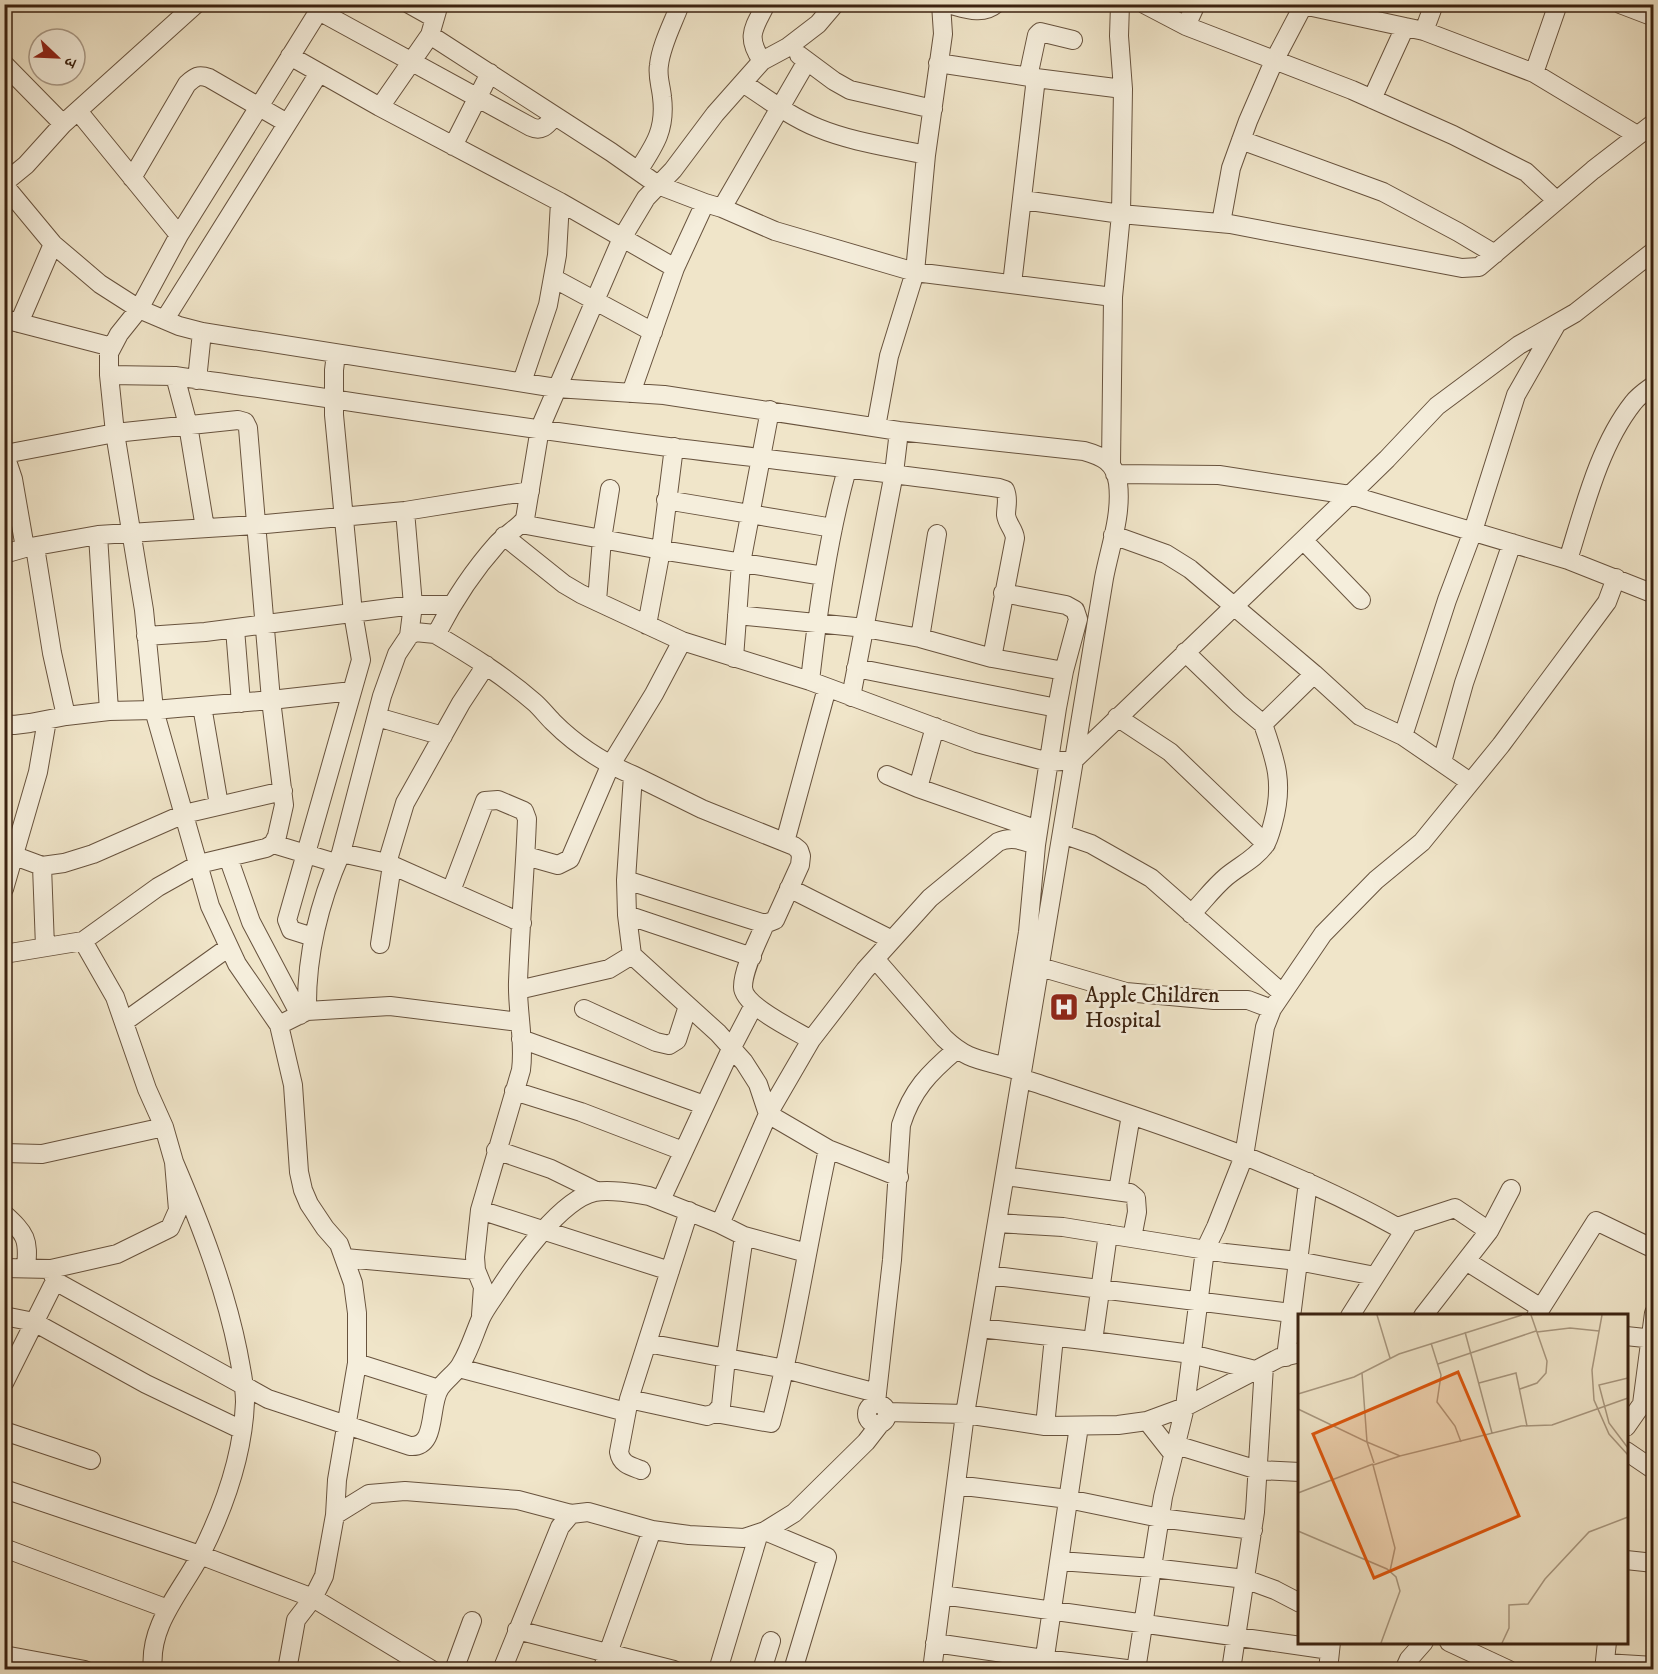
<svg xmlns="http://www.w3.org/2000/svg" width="1658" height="1674" viewBox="0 0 1658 1674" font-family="'IM FELL DW Pica','Noto Serif Devanagari',serif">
	<rect width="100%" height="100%" fill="#f0e5c9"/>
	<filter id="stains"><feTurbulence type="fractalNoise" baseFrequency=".00333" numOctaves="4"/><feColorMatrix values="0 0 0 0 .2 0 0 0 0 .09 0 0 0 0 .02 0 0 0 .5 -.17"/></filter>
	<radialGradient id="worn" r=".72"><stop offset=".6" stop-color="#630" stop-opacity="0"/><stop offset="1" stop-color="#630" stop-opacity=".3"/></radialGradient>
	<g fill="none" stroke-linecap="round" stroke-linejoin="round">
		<g stroke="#68533e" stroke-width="20">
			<path id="minor" d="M409,4L434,18
				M948,4C964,8 982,16 996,4
				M1144,4L1186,26L1352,90L1453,135L1526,172L1556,200
				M1620,4L1654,17
				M1303,5L1405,27
				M319,11L531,127C542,132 547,125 554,117
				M1186,26L1196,4
				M1424,31L1434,4
				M430,35L611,152L658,185L705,203L722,208L775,231L915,272L1113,297
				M799,55L834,81L850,90L933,109
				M290,56L380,107L560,202L675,268
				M762,61C745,36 754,28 766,4
				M938,63L1036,78L1123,89
				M4,64L63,124
				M1534,73L1558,4
				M1028,77L1037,35L1040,32L1073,40
				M743,83C767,99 791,117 818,128C852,142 890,147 926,155
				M1372,99L1405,27L1424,31L1534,73L1637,135
				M380,107L430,35L439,4
				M78,111L179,235
				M1241,140L1383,192L1458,232L1495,254
				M453,146L490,73
				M638,171C655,145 666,129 662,97C661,86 657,76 659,65C661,46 672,25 679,7
				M132,178L187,84C195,77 198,74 209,78L287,123
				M4,183L26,165L63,124L196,4
				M4,185L53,244L100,284L139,309L179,326L202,332L556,388L664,395L899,431L1084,451C1102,456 1115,462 1118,483C1122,515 1110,547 1104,578C1094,639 1084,699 1074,760L1049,762L977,743L810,681L682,641L581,594L564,584L504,536
				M1023,200L1121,214L1230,224L1462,268L1479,267L1593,170L1654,123
				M722,208L807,61
				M1221,223L1231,168L1248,121L1274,61L1304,4
				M553,278L653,332
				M1012,284L1036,78
				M4,319L112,347
				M165,319L319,73
				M19,323L53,244
				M109,375L175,376C337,399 498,425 661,446C773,460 886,472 999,488L1005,490C1009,499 1006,506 1006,515C1007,524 1014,529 1015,538L992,658
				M175,376L188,425L205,528
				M197,380L202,332
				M522,382L548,305L557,255L560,202
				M631,393L675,268L705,203
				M876,427L889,356L915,272L926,155L943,34L941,4
				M4,452L13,479L25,548
				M1111,465L1113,297L1121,214L1123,89L1119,36L1120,4
				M1115,474L1219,475L1350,495L1387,459L1437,406L1519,345L1575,313L1654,251
				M666,500L833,528
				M405,511L413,605L409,636
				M521,524L661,550L824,576
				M98,535L109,711
				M1113,535L1166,554L1190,569L1314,674
				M1304,541L1361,600
				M35,547L52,653L66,716
				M4,554L25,548L98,535L255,525L405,511L530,491
				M1568,560C1584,509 1599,446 1633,403C1638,396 1647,390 1654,385
				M1003,593L1066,605L1075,610L1078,619L1064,671L1057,708L1036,845L1028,932L1006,1066
				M597,601L602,539L610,489
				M737,615L865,628L920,638L992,658L1064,671
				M647,625L661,550L674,447
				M235,629L241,703
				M435,634C469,654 503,675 534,702C541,708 546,715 553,722C575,744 604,763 633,775L626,880L627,915L632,955L718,1033L744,1062L758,1084L768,1114L828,1149L899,1177
				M146,636L205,632L413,605H451
				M920,638L937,534
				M1185,652L1239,704L1263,724L1314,674L1360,716L1403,736L1470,782
				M734,658L741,563L770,410
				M486,665L461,703L405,803L387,863L522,923
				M856,668L1057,708
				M810,681C818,610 828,538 847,469
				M851,697L894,473L899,431
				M202,706L219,805
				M377,717L443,736
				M1117,717L1170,752L1266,844
				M4,724L14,725L30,723L66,716L109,711L154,710L271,700L352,691
				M1403,736L1447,600L1473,531L1516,395L1556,325
				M1442,762L1464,683L1512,543
				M887,775L918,788L1038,830
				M918,788L935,727
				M1062,834L1091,844L1151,878L1282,993
				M785,842L827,688
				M273,844L336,863
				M341,853L387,863
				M15,856L42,866L64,863L93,854L184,814L283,791
				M526,856L558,865L570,859L610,766L654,694L682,641
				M228,857L251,922L300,1015
				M42,866L45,947
				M626,880L765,924L775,920L800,865L801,856L799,850L794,846L702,809L633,775
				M789,888L892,940
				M4,889L38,772L47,720
				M451,891L485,801L498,800L524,811L527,819C525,874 520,928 518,982C517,1011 525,1041 521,1070L480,1210L475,1257L476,1270L483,1287L481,1315
				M1191,914C1203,902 1213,888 1226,877C1239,866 1255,859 1265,845C1269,839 1271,830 1273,823C1284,784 1276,761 1263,724
				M627,915L752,957
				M765,924C758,941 743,969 743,987C743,1006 795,1030 811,1040
				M313,937L291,930L287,920L361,660L353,613L334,415V370L336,354
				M380,944L392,865
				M4,954L83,941L158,887L199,864L266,848L273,844L277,836L284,805L271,700L248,428L245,422L238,420L115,433L5,454
				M876,960L944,1038C970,1063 984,1059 1016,1070
				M1040,967L1126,992L1214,1000H1248L1272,1009
				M518,990L609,969L632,955
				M584,1009L656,1042L669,1045L677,1040L688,1006
				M307,1011L390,1006L519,1022
				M124,1022L229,947
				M279,1025L237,964L210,906L154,710L144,610L115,433L109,375V353L119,334L139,309L179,235L323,4
				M521,1039L704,1105
				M1021,1078C1149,1121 1279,1161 1397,1227L1455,1208L1489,1231L1423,1316
				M514,1091L581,1112L683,1151
				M496,1150L551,1169L596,1191
				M4,1153L42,1154L164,1127
				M1005,1176L1130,1193L1136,1198L1137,1212L1132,1238
				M1118,1191L1131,1115
				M661,1200L731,1049L754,1005
				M480,1210L670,1271
				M4,1214C26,1234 29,1239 26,1268
				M997,1223L1063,1227L1225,1253L1298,1261L1375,1276
				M720,1224L768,1114L811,1040L865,970L930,898L998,842C1011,836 1022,840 1036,845
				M1489,1231L1511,1189
				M1108,1234L1093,1341L1191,1354L1255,1370
				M345,1258L476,1270
				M1466,1261L1541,1308
				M4,1268L51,1269L117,1254L170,1228L178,1210L174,1162L164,1127L147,1089L115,997L83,941
				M51,1269L55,1281L268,1399L410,1446C438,1448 428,1405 440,1388C446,1379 456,1373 461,1364C470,1349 474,1334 481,1318C485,1309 492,1300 498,1291C516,1263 561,1199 595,1192C608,1189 635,1193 649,1196L720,1224L744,1236L807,1253
				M988,1275L1291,1313
				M4,1316L34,1322L146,1384L242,1430
				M1350,1316L1409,1223
				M1536,1316L1596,1221L1654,1249
				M980,1328L1093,1341
				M1626,1336L1654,1339
				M647,1343L785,1369L877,1393L876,1403
				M1286,1357L1308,1182
				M357,1363L439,1389
				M459,1368L626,1412
				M4,1383L55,1281
				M877,1393L892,1260L901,1125C912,1090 929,1073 956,1050
				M629,1399L707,1416L715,1413L721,1406L726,1358L744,1236
				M867 1414a10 10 0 1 1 20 0a10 10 0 1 1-20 0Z
				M887,1412L965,1414L1045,1426L1118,1425L1147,1421L1185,1407L1279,1358L1300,1353
				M715,1413L771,1423C795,1333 808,1240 828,1149
				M1147,1421L1173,1454
				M1045,1426L1054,1337
				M1626,1427L1642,1404L1654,1313
				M4,1431L91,1460
				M1176,1445L1258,1470L1300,1472
				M1626,1451L1654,1470
				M641,1470C630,1466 621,1464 619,1452L629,1399L689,1211
				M956,1485L1068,1499L1160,1518L1253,1530
				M4,1489L200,1555L313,1598L432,1670
				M335,1515L369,1494L405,1491L518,1500L571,1514
				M765,1531L827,1557L793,1670
				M4,1548L168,1609
				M1626,1560L1654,1563
				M1060,1561L1153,1568L1245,1579L1275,1590L1300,1603
				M942,1595L1330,1650
				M517,1630L674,1670
				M1449,1642L1509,1670
				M935,1643L1044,1659L1135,1670
				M4,1655L85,1670
				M1605,1663L1654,1666
				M153,1670C148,1625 182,1591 201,1554C225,1506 243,1456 245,1402C245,1385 241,1369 238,1352C225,1287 200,1223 174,1162
				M287,1670L296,1620L313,1598L324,1576L335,1515L337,1480L357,1363V1313L353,1283L339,1244L325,1228L309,1204L303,1190L299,1172L293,1085L279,1025L307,1011C306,957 319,903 341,853L382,696L397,654L409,636L415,632L435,634L438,631C454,600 473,571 497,544C505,535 517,529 525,519L540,428L622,238L646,198L673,170L715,114L762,61L788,47L818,24L835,4
				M454,1670L472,1621
				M502,1670L560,1527L571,1514L588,1512L652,1530L689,1535L744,1538L765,1531L794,1513L866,1442L880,1424
				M602,1670L652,1530
				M718,1670L759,1533
				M762,1670L771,1641
				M932,1670L965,1414L1074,760L1350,495L1568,560L1654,594
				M1043,1670L1079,1426
				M1136,1670L1163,1497L1185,1407L1205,1250L1216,1227L1244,1156L1265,1027L1272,1009L1323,934L1376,880L1422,842L1501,745L1607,602L1616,578
				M1231,1670L1255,1512L1264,1366
				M1328,1670L1331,1642
				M1404,1670L1409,1659L1424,1642
				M1604,1670L1607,1642"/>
		</g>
		<use href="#minor" stroke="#f5eedc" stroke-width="18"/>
	</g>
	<defs>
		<g id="hospital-square" transform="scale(1.5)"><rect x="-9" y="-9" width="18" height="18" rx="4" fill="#8f2418" stroke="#f5eedc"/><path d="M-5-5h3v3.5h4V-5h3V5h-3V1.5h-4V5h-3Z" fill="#fff"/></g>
	</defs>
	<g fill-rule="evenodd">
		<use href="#hospital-square" x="1064" y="1007"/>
	</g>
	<g text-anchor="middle" stroke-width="5" stroke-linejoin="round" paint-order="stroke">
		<g font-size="22" fill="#3b2210" stroke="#f5eedc" text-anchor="start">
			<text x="1085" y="1002">Apple Children<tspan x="1085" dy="25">Hospital</tspan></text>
		</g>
	</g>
	<g transform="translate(1298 1314)">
		<rect width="330" height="330" fill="#f0e5c9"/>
		<path fill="none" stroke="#a8977f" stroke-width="1.5" d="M79,1L92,44M304,1L294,56L296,86L311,120L330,141M167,18L194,119M239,18L272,14L301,17M133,29L143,61L139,88L157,112L163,128M140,50L238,17M64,59L69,128L102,142L223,112L254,111L330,84M330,64L301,71L311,109L330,134M181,69L218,59L229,112M222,75L239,69L248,59L249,47L233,1M0,80L56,63L101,40L224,1M0,95L69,128L76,149M0,179L75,150M0,217L89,255L98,263L102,277L83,329M92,257L97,234L75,151L102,142M204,329L211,314V291L230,290L247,265L291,218L330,203"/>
		<path fill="#df560c" fill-opacity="0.15" stroke="#df560c" stroke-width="3" d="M160,58L221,202L76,264L15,120Z"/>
		<rect width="330" height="330" fill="none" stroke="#3b2210" stroke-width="3"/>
	</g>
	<rect width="1658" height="1674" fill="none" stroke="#f0e5c9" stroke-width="24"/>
	<rect x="6" y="6" width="1646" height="1662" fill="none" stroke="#3b2210" stroke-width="3"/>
	<rect x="12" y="12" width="1634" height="1650" fill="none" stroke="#3b2210" stroke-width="1.5"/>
	<g transform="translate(57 57) rotate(113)"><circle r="28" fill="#f5eedc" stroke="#ab9c8a" stroke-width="1.5"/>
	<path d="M0-4.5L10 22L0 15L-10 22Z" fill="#8f2418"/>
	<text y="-9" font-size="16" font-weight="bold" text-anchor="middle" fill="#3b2210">उ</text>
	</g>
	<rect width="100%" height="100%" filter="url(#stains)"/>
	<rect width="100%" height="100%" fill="url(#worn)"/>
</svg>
